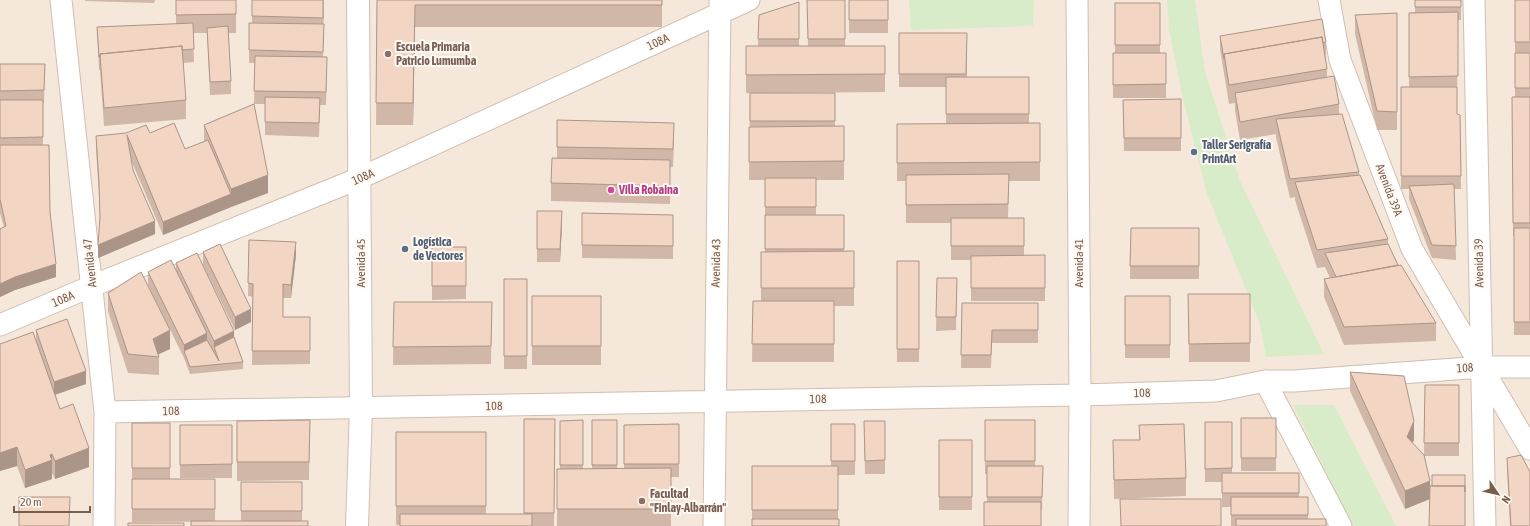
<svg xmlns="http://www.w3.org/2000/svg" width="1530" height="526" viewBox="0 0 1530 526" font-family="'Asap Condensed',sans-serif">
	<rect width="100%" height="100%" fill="#fdf6ec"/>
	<path fill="#f5e8da" d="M0,0H1530V526H0Z"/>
	<path fill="#d8ecc9" d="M909,0H1034L1033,26L911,30Z
		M1167,0H1195L1205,72L1240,181L1324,354L1266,357L1260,324L1207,194L1182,95L1169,29Z
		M1293,405H1334L1396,526H1353Z"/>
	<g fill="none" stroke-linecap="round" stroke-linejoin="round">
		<g stroke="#d1beb0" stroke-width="23">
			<path id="minor" d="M61,0L105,412L104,526
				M1077,0L1080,395L1079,526
				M1329,0L1340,60L1412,249L1530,449
				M1474,0L1485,526
				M0,325L92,286L360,178L749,0
				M1265,381L1341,526
				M105,412L1080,395L1216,391L1265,381H1294L1482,367H1530
				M714,526L720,1"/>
		</g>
		<g stroke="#d1beb0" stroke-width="24">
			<path id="tertiary" d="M357,526L361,408L358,0"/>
		</g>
		<use href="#minor" stroke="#fff" stroke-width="21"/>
		<use href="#tertiary" stroke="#fff" stroke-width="22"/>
	</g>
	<path fill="#d1b7a8" d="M85,0H155L154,3L85,1Z
		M176,0H236V33H228L231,81V94L210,95L207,33H193L194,62L183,63L186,100V119L104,126L100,70H99L97,27L176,24Z
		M252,0H324L323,24L324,38L323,57L327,70L326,105H320L319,137L265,135V104H254L255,63H249V50L252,23Z
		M377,0H662V27H415L413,125H376Z
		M807,0H845V46H885V92L758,93H835V126H844V180H816V215H844V251H854V306H834V362H752L753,301H761V252H765V180H749L750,93H746V46H758L759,15L799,2V46H808Z
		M849,0H888V33H849Z
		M1415,0H1461V20H1458L1457,100V114L1460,115L1461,189H1454L1456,260L1432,258L1409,199V189H1401V87H1409V13L1415,12Z
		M1515,0H1530V335H1514V236H1513L1512,97H1515Z
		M1115,3H1160V53H1166V98H1113V53H1115Z
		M1397,13V130H1377L1355,34V15Z
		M899,33H967V77H1029V124L1040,123V181H1009L1008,218H1024V256L1045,255V301H971V260H951V223H906V181H897V124H946V87H899Z
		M1220,36L1326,42V55H1325L1327,69V77L1339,104V114L1359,172V175L1388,239V244L1398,265L1436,323V341L1344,345L1324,297V279L1330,278L1325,267L1317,268L1295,200V197L1290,198L1276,137V134L1240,140L1235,111V103L1229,104L1220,49Z
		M0,64H45L44,103H43V145L50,212L56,277L15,290L0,297V229L4,227L0,213Z
		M1181,99V151H1124L1123,100Z
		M557,120L674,141L673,167H670V204L551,201V183L557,158Z
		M204,125L268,193L231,207L163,235L131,160L133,170L155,234L98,258L100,220L99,195L96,149V136L150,133L185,149L204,142Z
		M537,211L562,224L560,262H537Z
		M582,213L673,215V259L582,258Z
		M1131,228H1199V279H1130Z
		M249,240L296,255L291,298H283V317H310V364L252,365L253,297L248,296Z
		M432,247H466V299L432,300Z
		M203,252L251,322L235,330L203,265Z
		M897,261H919V362H897Z
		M176,263L234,337L243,362V369L190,374L184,358L148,285V272L176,271Z
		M937,278H957L956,330L936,331Z
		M504,279H527V369H504Z
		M108,293L170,349L158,354L159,357V375L128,373L108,311Z
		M1188,294H1250V362H1189Z
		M532,296H601V365H532Z
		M1125,296H1170V358H1125Z
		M394,302H492L491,364L393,365Z
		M962,303H1038V343H992L991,368H961Z
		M36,330L86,384L55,395L60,409L89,467L55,479L52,473V479L25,488L17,466L0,471V344L36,342Z
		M1350,372L1414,440L1412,443L1430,486L1465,475L1430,499L1405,509L1350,391Z
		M1425,385H1459V456H1424Z
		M1241,418H1276V471H1241Z
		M524,419H555L554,526H400V525H396V432H486V514H524Z
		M310,420L309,480L237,481V421Z
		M583,420V469H592V420H617V469H624V425L679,424V477H671V526H557V469H560V421Z
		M985,420H1035V466H1043L1042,510L987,502V474H985Z
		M864,421H885V474H865Z
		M1205,422H1232V473H1299V497H1308V519L1326,526H1231V507H1222V482H1205Z
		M132,423H170V479H215V521H241V482H302V521L132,522Z
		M831,424H855V475H838V519L839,526H752V466H831Z
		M180,425H232V478H180Z
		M1139,425L1186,478V496L1114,499L1113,440H1139Z
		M939,440H972V510H939Z
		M1507,458L1530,526H1510L1507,471Z"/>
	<path fill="#aa9588" d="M324,0L323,31V18Z
		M415,5V27L413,125V103Z
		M268,175V193L231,207L163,235V222L231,194V189Z
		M562,211V224L560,262V249Z
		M155,221V234L98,258V245Z
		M296,242V255L291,298V285Z
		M56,264V277L15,290L0,297V284L15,277Z
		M251,309V322L235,330V317Z
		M170,330V349L155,356L153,339Z
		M234,331V344L214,347V354V341Z
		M207,333V347L184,351V345Z
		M86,371V384L54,395V382Z
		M1414,421V440L1407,455V437Z
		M17,447V466L0,471V453Z
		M89,448V467L55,479V461Z
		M52,454V479L25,488V470Z
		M1430,481V499L1405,509V491Z"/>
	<path fill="#f3d5c3" stroke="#aa9588" d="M176,0H236V14L176,15Z
		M252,0H323V18L252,16Z
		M377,0H662V5H415L413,103H376Z
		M807,0H845V39H808Z
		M849,0H888V20H849Z
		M1415,0H1461V7H1415Z
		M1515,0H1530V42H1515Z
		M799,2V39H758L759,15Z
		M1115,3H1160V45H1115Z
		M1458,12V76L1409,77V13Z
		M1397,13V112L1377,111L1355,15Z
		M1322,19L1326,42L1323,43L1322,37L1224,54V59L1220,36Z
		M193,23L194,49L182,50V46L100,54V57H99L97,27Z
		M249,23L324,24L323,52L249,50Z
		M228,26L231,81L210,82L207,28Z
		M899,33H967L966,74H899Z
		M1322,37L1327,69L1229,85L1224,54Z
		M182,46L186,100L104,108L100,54Z
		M746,46H885V74L746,75Z
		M1113,53H1166V84L1113,85Z
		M1515,53H1530V88H1515Z
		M255,56L327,57L326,92L254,91Z
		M0,64H45L44,90L0,91Z
		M1334,76L1339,104L1240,122L1235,93Z
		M946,77H1029V114H946Z
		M1401,87H1457V114L1460,115L1461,176H1401Z
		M750,93H835V121H750Z
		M265,97L320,98L319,123L265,122Z
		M1512,97H1530V223H1513Z
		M1181,99V138H1124L1123,100Z
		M0,100H43V137L0,138Z
		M254,104L268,175L231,189L204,125Z
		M1342,114L1359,172L1290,179L1276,119Z
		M557,120L674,123L673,149L557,147Z
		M174,123L185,149L208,140L231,194L163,222L127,135L133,170L155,221L98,245L100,217L99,182L96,136L126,133L146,125L150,133Z
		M1040,123V162L897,163V124Z
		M844,126V161L749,162V127Z
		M0,145H49L50,212L56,264L15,277L0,284V229L6,226L0,199Z
		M552,158L670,160V186L551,183Z
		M1009,174L1008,204L906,205V175Z
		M1360,175L1388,239L1317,250L1295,182Z
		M765,178H816V207H765Z
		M1454,184L1456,246L1432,245L1409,186Z
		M537,211H562L560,249H537Z
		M582,213L673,215V246L582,245Z
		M765,215H844V249H765Z
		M951,218H1024V246H951Z
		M1131,228H1199V266H1130Z
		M1514,228H1530V322H1514Z
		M249,240L296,242L291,285L283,284V317H310V351H252L253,284L248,283Z
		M220,244L251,309L235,317L203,252Z
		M1388,244L1398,265L1336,277L1325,253Z
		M432,247H466V286H432Z
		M854,251V288H761V252Z
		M197,253L234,331L214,341L176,263Z
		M1045,255V288H971V256Z
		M171,260L207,333L184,345L148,272Z
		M897,261H919V349H897Z
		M1401,265L1436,323L1344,327L1324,279Z
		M141,272L170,330L153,339L159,357L128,354L108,293Z
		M937,278H957L956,317H936Z
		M504,279H527V356H504Z
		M1188,294H1250V343L1189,344Z
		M532,296H601V346H532Z
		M1125,296H1170V345H1125Z
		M753,301H834V344H752Z
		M394,302H492L491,346L393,347Z
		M962,303H1038V330H992L991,355H961Z
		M67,319L86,371L54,382L36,330Z
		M33,332L60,409L73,404L89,448L55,461L52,454L50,455L52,460L25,470L17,447L0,453V344Z
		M234,337L243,362L190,367L184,351L207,340L219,361L214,347Z
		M1350,372L1404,376L1414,421L1407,437L1424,455L1430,481L1405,491Z
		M1425,385H1459V443H1424Z
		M1241,418H1276V458H1241Z
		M524,419H555L554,513H524Z
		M310,420L309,462H237V421Z
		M583,420V465H560V421Z
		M592,420H617V465H592Z
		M985,420H1035V461H985Z
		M864,421H885V460L865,461Z
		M1205,422H1232V468L1205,469Z
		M132,423H170V468H132Z
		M679,424V464H624V425Z
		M831,424H855V461H831Z
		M1184,424L1186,478L1114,480L1113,440H1140L1139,425Z
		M180,425H232V464L180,465Z
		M396,432H486V506H396Z
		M939,440H972V497H939Z
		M1521,455L1530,472V526H1511L1507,458Z
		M752,466H838V510H752Z
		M987,466H1043L1042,497H987Z
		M671,468V509H557V469Z
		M1222,473H1299V493H1222Z
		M1432,475H1465V492V486H1432Z
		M132,479H215V509H132Z
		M241,482H302V511H241Z
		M1430,486H1465V526H1429Z
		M19,497H70L69,526H19Z
		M1231,497H1308V515H1231Z
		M1120,499H1221V526H1121Z
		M984,502H1041V526H984Z
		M400,514H532V526H400Z
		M752,519H839V526H752Z
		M1236,519H1326V526H1236Z
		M191,521H308V526H191Z
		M128,523H184V526H128Z"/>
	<g fill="#8d6e63" stroke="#fffaf3" stroke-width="1.5">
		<circle cx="388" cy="54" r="4"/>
		<circle cx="642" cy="501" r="4"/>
	</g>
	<g fill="#5c6f8a" stroke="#fffaf3" stroke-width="1.5">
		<circle cx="1194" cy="152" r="4"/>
		<circle cx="405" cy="249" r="4"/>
	</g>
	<circle fill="#d1479c" stroke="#fffaf3" stroke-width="1.5" cx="611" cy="190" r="4"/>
	<g text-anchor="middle" stroke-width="4" stroke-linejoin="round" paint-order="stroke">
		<g font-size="12" fill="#7a5c4d" stroke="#fffaf3">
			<text transform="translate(658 42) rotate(-25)" y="4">108A</text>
			<text transform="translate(363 177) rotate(-24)" y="4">108A</text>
			<text transform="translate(1389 190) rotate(69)" y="4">Avenida 39A</text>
			<text transform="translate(90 263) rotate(-96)" y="4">Avenida 47</text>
			<text transform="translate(361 263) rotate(-90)" y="4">Avenida 45</text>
			<text transform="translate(716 263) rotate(-89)" y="4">Avenida 43</text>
			<text transform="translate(1079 263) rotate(-90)" y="4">Avenida 41</text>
			<text transform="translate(1479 263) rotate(-91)" y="4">Avenida 39</text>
			<text transform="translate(63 299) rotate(-23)" y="4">108A</text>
			<text transform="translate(1465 368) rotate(-4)" y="4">108</text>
			<text transform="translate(1142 393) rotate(-2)" y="4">108</text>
			<text transform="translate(818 399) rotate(-1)" y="4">108</text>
			<text transform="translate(494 406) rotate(-1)" y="4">108</text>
			<text transform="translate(171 411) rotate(-1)" y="4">108</text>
		</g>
		<g font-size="12" font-weight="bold" fill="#785e54" stroke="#fffaf3" text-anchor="start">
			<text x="396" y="51">Escuela Primaria<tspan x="396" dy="14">Patricio Lumumba</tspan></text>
			<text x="650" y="498">Facultad<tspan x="650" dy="14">"Finlay-Albarrán"</tspan></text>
		</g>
		<g font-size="12" font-weight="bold" fill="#4e5e75" stroke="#fffaf3" text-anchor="start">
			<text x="1202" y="149">Taller Serigrafía<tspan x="1202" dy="14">PrintArt</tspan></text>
			<text x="413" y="246">Logística<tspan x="413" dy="14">de Vectores</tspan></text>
		</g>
		<g font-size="12" font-weight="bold" fill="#b23c85" stroke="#fffaf3" text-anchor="start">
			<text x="619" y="194">Villa Robaina</text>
		</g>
	</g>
	<g transform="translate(1498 494) rotate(124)" stroke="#fffaf3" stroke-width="3" paint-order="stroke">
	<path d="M0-3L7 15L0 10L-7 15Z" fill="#7a5c4d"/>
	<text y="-6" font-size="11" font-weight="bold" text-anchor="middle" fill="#7a5c4d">N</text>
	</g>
	<path d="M14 506v6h76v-6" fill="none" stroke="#7a5c4d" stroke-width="2"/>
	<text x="20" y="506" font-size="12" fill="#7a5c4d" stroke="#fffaf3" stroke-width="3" paint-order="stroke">20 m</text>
</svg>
